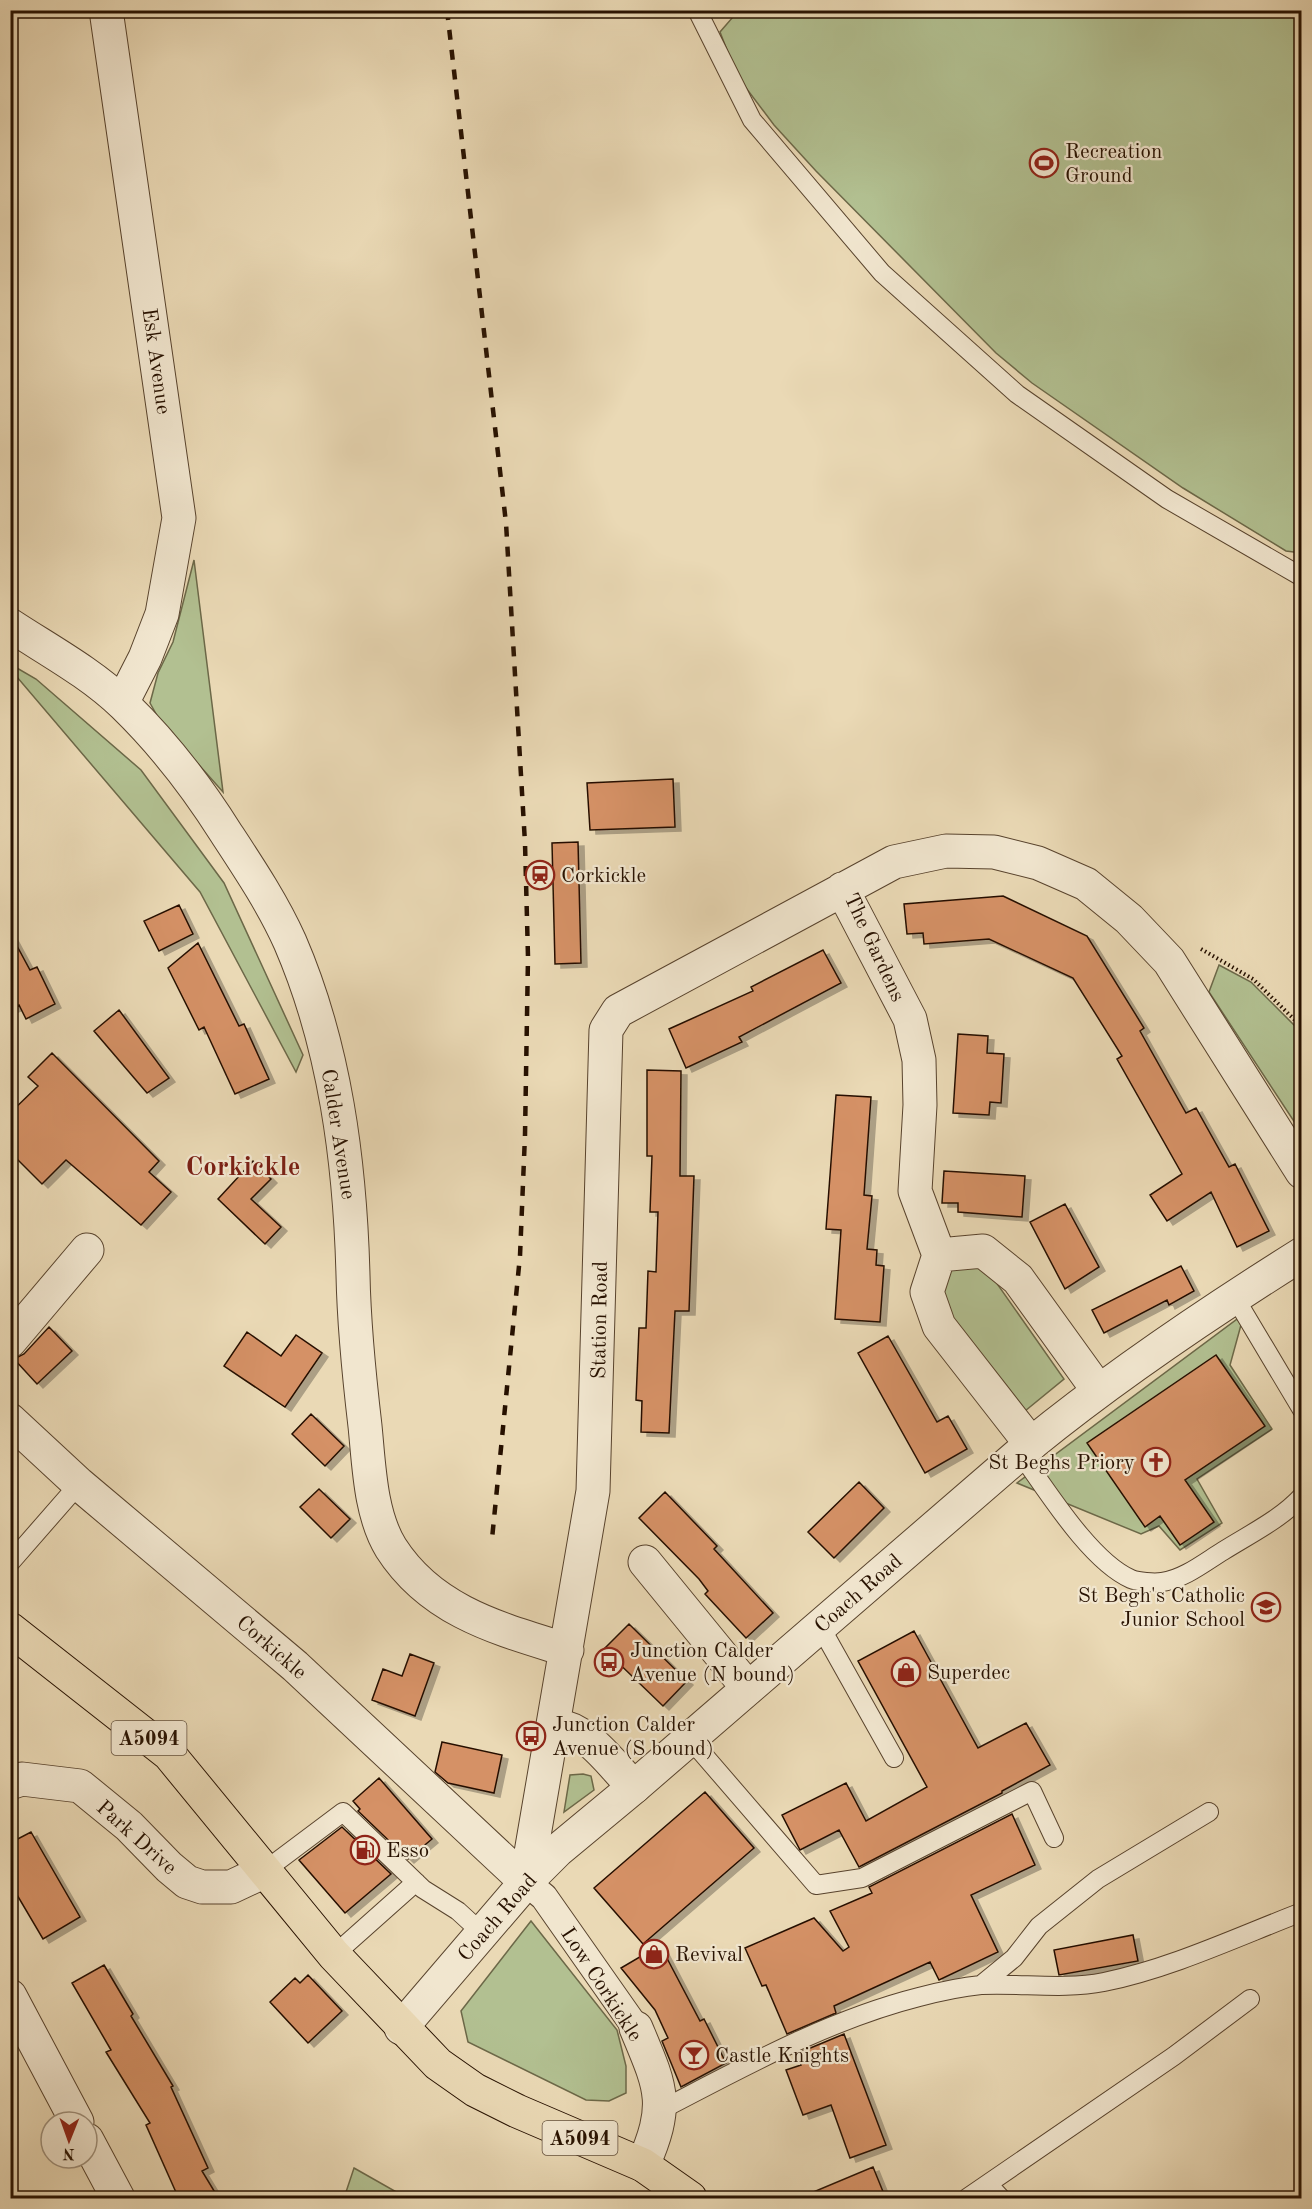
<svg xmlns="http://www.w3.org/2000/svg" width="1312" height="2209" viewBox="0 0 1312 2209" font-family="'Old Standard TT',serif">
	<defs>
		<filter id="shadow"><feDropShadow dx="6" dy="4" stdDeviation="0" flood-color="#0004"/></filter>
	</defs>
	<rect width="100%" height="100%" fill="#ead9b5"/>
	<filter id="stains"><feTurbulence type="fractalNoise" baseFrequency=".00333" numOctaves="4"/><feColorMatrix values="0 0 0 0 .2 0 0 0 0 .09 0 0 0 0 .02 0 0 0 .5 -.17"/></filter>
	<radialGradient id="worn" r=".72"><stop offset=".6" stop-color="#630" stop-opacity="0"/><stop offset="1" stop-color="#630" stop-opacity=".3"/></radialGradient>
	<path fill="#b2c091" stroke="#6c6848" stroke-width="1.5" d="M729,10L1301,11V553L1286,551L1183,488L1032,383L996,353L816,171L774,125L737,76L720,32L733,17Z
		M194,560L223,792L160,721L150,703L158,673L173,642Z
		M10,664L36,679L141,770L224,883L303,1055L296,1072L200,892L11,670Z
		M1219,965L1251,982L1301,1032V1132L1209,992Z
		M969,1262L991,1275L1064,1379L1025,1411L943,1305L940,1280L949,1265Z
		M1244,1314L1230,1365L1272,1429L1197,1479L1222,1523L1180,1550L1159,1526L1141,1534L1017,1483Z
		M583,1774L591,1776L594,1790L564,1812L570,1775Z
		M531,1921L617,2030L626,2066V2093L609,2101L586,2100L468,2042L461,2011Z
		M354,2168L407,2198H344Z"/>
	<path fill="#d59166" stroke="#271100" stroke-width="1.5" filter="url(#shadow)" d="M673,779L675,827L590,830L587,783Z
		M578,842L581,963L555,964L552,843Z
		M1003,896L1087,936L1144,1028L1140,1031L1186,1113L1196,1108L1229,1167L1235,1164L1269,1231L1237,1247L1211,1192L1167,1221L1150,1195L1182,1174L1117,1059L1122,1056L1073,978L989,939L924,944L923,933L907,934L904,904Z
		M179,905L193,934L159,951L144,921Z
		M10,933L30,970L37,967L55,1004L26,1019L19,1005L10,1009Z
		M198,943L239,1026L244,1024L269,1079L235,1094L204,1027L199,1030L168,968Z
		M823,950L841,983L739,1037L742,1042L686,1068L669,1029L753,991L751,987Z
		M119,1010L169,1078L147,1093L94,1031Z
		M958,1034L988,1036L987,1053L1004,1054L1001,1103L990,1102L989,1115L953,1113Z
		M52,1053L159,1161L149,1172L171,1192L141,1225L66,1160L42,1184L10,1152V1113L38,1086L28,1077Z
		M647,1070L681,1071L680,1176H694L689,1311H675L669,1433L641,1432L642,1401L636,1400L639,1328H646L648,1271L656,1272L658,1212H650L652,1156H647Z
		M836,1095L871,1097L864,1195L872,1196L867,1249L877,1250L876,1265L884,1266L880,1322L835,1319L841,1230L826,1229Z
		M253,1161L271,1179L251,1199L281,1227L265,1244L218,1199Z
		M944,1171L1025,1176L1022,1217L958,1212V1203H942Z
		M1065,1204L1099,1267L1065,1289L1030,1222Z
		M1181,1266L1194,1291L1169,1305L1167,1300L1104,1333L1092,1310Z
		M49,1327L72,1351L37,1384L14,1359L24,1354Z
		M247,1332L281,1356L296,1335L322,1353L285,1407L224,1366Z
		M888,1336L937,1422L948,1416L967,1449L925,1473L858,1353Z
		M1216,1355L1265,1426L1185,1480L1214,1522L1180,1545L1160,1516L1145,1527L1087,1443Z
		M311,1414L344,1446L325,1466L292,1434Z
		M859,1482L884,1508L834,1558L808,1532Z
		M319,1489L350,1519L331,1538L300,1507Z
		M665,1492L717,1546L714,1549L773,1613L746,1638L705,1594L708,1591L699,1579L639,1518Z
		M629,1624L687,1681L663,1706L604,1649Z
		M914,1631L978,1748L1026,1723L1050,1765L1002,1791V1793L859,1867L839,1830L800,1850L782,1815L846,1783L866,1821L927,1787L858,1661Z
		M410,1654L434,1663L415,1716L372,1700L383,1669L402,1676Z
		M442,1742L502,1755L494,1793L448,1783L435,1772Z
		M379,1778L432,1839L408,1859L358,1811L360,1809L353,1801Z
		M705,1792L754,1848L643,1944L594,1888Z
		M1012,1814L1035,1865L971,1895L998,1952L939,1980L930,1962L834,2006L836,2013L787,2034L766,1985L762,1986L745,1948L814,1918L843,1951L849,1947L830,1911L872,1893L869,1887Z
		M342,1827L391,1874L345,1913L299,1860Z
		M31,1832L80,1917L43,1939L10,1883V1843Z
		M1133,1935L1138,1961L1059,1975L1054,1950Z
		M660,1945L700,2021L704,2019L726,2063L681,2087L662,2041L668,2038L655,2010L621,1968Z
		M104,1965L133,2014L131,2016L173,2086L171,2087L208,2168L202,2171L219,2199H179L146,2125L150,2123L106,2052L111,2050L72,1983Z
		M308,1975L342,2011L308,2043L270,2002L295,1978L300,1983Z
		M844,2034L886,2145L850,2158L831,2105L803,2115L786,2070L801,2065L796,2054Z
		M873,2167L886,2199H799V2198Z"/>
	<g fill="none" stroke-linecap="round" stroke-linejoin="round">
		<g stroke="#58432d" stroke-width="20">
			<path id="service" d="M697,10L752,120L882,273L1017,394L1167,499L1302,577
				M1234,1296L1302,1410
				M1020,1453C1046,1489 1090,1561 1131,1579C1138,1582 1154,1583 1162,1582C1184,1579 1205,1562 1223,1551C1250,1534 1281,1519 1302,1496
				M10,1563L79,1484
				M820,1626L894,1758
				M690,1739L816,1885L862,1878L1032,1791L1054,1838
				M263,1872L343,1812L423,1889L458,1911L482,1933
				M334,1955L416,1882
				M981,1985L1014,1958L1039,1926L1098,1879L1209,1812
				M661,2110C744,2067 828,2020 919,1997C938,1992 961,1987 981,1985C1022,1983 1064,1990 1104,1982C1172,1968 1237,1937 1302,1912
				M988,2184L1001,2198
				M967,2198L1174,2056L1250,1999"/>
		</g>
		<g stroke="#58432d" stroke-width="29">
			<path id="pedestrian" d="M526,1882L544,1897L636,2028"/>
		</g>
		<g stroke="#58432d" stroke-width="35">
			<path id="minor" d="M106,10L179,518L162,614L145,658L122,703
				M10,625C48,650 91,673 124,705C163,743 197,787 226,833C249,868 273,904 290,942C335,1046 350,1162 353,1275C354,1326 359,1375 365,1426C369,1465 370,1514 391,1548C432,1612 500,1629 567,1650
				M842,889L910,1019L919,1060L920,1105L915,1191L939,1255L927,1292L939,1326L1031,1444
				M939,1255L983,1251L1018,1279L1098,1390
				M10,1341L87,1250
				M10,1420L79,1484L295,1666L526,1882
				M645,1562L748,1688
				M553,1724C590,1730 609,1762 634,1787
				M10,1783L22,1779L80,1786L129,1826L169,1867L187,1882L202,1887H231L263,1872
				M526,1882L593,1491L606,1030L618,1011L894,862L946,851L994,852L1038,863L1086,884L1129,919L1169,961L1302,1172
				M10,1996L77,2122
				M636,2028C661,2088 670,2103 643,2165
				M87,2140L118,2198"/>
		</g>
		<g stroke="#58432d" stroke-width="35">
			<path id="tertiary" d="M401,2028L526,1882L558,1850L634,1787L1031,1444C1117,1374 1208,1313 1302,1254"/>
		</g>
		<g stroke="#271100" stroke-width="35">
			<path id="primary" d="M10,1629L169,1754L334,1955L438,2064L475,2090L517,2111L643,2165L690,2198"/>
		</g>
		<path stroke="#271100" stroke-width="4" stroke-dasharray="1.5 3" stroke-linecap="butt" d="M1201,949L1253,979L1302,1027"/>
		<use href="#service" stroke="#f1e6cf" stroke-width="18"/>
		<use href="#pedestrian" stroke="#f1e6cf" stroke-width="27"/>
		<use href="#minor" stroke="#f1e6cf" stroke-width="33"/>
		<use href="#tertiary" stroke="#f1e6cf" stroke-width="33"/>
		<use href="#primary" stroke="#ead9b5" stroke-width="33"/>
		<path stroke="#271100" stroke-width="4.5" stroke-dasharray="10 10" stroke-linecap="butt" d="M447,10L506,523L525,843L528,957L525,1135L520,1256L492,1539"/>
	</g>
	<defs>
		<g id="stadium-ring" transform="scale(1.5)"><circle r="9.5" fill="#f1e6cf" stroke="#8f2418" stroke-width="1.5"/><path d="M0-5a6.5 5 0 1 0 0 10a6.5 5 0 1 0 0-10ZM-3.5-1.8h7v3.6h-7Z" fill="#8f2418"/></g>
		<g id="station-ring" transform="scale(1.5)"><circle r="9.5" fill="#f1e6cf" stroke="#8f2418" stroke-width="1.5"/><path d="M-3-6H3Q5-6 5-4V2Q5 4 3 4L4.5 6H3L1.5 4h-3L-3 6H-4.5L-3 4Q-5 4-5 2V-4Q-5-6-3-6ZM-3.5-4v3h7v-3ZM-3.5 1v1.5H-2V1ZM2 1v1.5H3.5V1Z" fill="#8f2418"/></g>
		<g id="church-ring" transform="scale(1.5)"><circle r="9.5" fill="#f1e6cf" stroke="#8f2418" stroke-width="1.5"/><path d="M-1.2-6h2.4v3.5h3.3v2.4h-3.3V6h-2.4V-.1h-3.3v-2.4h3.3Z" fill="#8f2418"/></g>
		<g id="school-ring" transform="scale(1.5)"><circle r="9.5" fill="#f1e6cf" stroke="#8f2418" stroke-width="1.5"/><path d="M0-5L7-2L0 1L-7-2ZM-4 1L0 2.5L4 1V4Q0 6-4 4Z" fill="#8f2418"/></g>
		<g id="bus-ring" transform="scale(1.5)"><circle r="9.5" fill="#f1e6cf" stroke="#8f2418" stroke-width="1.5"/><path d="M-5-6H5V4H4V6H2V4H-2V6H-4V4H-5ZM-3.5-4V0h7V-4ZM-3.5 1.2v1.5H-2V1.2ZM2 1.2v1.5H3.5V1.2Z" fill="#8f2418"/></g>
		<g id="shop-ring" transform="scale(1.5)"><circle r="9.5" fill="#f1e6cf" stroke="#8f2418" stroke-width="1.5"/><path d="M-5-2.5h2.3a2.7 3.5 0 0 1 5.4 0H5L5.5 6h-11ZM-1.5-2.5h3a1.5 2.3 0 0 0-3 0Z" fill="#8f2418"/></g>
		<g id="fuel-ring" transform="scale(1.5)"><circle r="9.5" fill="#f1e6cf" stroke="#8f2418" stroke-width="1.5"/><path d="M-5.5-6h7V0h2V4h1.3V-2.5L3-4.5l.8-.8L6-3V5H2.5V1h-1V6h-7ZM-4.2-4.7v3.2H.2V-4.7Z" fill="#8f2418"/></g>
		<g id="bar-ring" transform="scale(1.5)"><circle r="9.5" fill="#f1e6cf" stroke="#8f2418" stroke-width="1.5"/><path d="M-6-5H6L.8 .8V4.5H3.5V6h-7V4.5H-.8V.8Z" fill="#8f2418"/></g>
	</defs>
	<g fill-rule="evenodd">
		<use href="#stadium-ring" x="1044" y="163"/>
		<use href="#station-ring" x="540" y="875"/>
		<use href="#church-ring" x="1156" y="1462"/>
		<use href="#school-ring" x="1266" y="1607"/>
		<use href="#bus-ring" x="609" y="1662"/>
		<use href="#shop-ring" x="906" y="1672"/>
		<use href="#bus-ring" x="531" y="1736"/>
		<use href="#fuel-ring" x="365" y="1850"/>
		<use href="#shop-ring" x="654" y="1954"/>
		<use href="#bar-ring" x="694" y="2055"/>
	</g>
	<g text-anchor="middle" stroke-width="4.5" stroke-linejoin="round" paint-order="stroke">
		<g fill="#f1e6cf" stroke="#64513e" stroke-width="1.5">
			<rect x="111.5" y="1721" width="75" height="34" rx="4.5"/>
			<rect x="542.5" y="2121" width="75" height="34" rx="4.5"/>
		</g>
		<g font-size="20" font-weight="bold" fill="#271100">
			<text x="149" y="1745">A5094</text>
			<text x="580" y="2145">A5094</text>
		</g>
		<g font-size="21" fill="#271100" stroke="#f1e6cf" text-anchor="start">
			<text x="1065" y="158">Recreation<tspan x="1065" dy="24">Ground</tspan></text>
			<text x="561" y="882">Corkickle</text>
			<text x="1135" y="1469" text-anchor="end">St Beghs Priory</text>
			<text x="1245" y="1602" text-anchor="end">St Begh's Catholic<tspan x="1245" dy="24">Junior School</tspan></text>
			<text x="630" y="1657">Junction Calder<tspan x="630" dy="24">Avenue (N bound)</tspan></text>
			<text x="927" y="1679">Superdec</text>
			<text x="552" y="1731">Junction Calder<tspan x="552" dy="24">Avenue (S bound)</tspan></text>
			<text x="386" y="1857">Esso</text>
			<text x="675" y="1961">Revival</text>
			<text x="715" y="2062">Castle Knights</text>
		</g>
		<g font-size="21" fill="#271100" stroke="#f1e6cf">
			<text transform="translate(157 361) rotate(82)" y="7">Esk Avenue</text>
			<text transform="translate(875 947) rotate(65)" y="7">The Gardens</text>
			<text transform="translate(339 1134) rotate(81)" y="7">Calder Avenue</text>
			<text transform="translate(599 1320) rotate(-89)" y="7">Station Road</text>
			<text transform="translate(858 1593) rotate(-41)" y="7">Coach Road</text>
			<text transform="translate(272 1647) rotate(41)" y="7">Corkickle</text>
			<text transform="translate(137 1837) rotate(42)" y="7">Park Drive</text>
			<text transform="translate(497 1917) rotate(-49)" y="7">Coach Road</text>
			<text transform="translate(602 1984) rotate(57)" y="7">Low Corkickle</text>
		</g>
		<g font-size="27" font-weight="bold" fill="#7a1f14" stroke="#f1e6cf">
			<text x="243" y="1175">Corkickle</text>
		</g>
	</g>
	<rect width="1312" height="2209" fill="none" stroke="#ead9b5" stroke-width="36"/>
	<rect x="12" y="12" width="1288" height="2185" fill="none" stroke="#271100" stroke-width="3"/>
	<rect x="18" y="18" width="1276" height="2173" fill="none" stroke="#271100" stroke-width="1.5"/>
	<g transform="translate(69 2140) rotate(181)"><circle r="28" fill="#f1e6cf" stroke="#a0917c" stroke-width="1.5"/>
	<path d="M0-4.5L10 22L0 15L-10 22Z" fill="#8f2418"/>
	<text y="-9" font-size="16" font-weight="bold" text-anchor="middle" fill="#271100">N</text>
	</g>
	<rect width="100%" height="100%" filter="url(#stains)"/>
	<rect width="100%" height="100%" fill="url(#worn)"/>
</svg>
